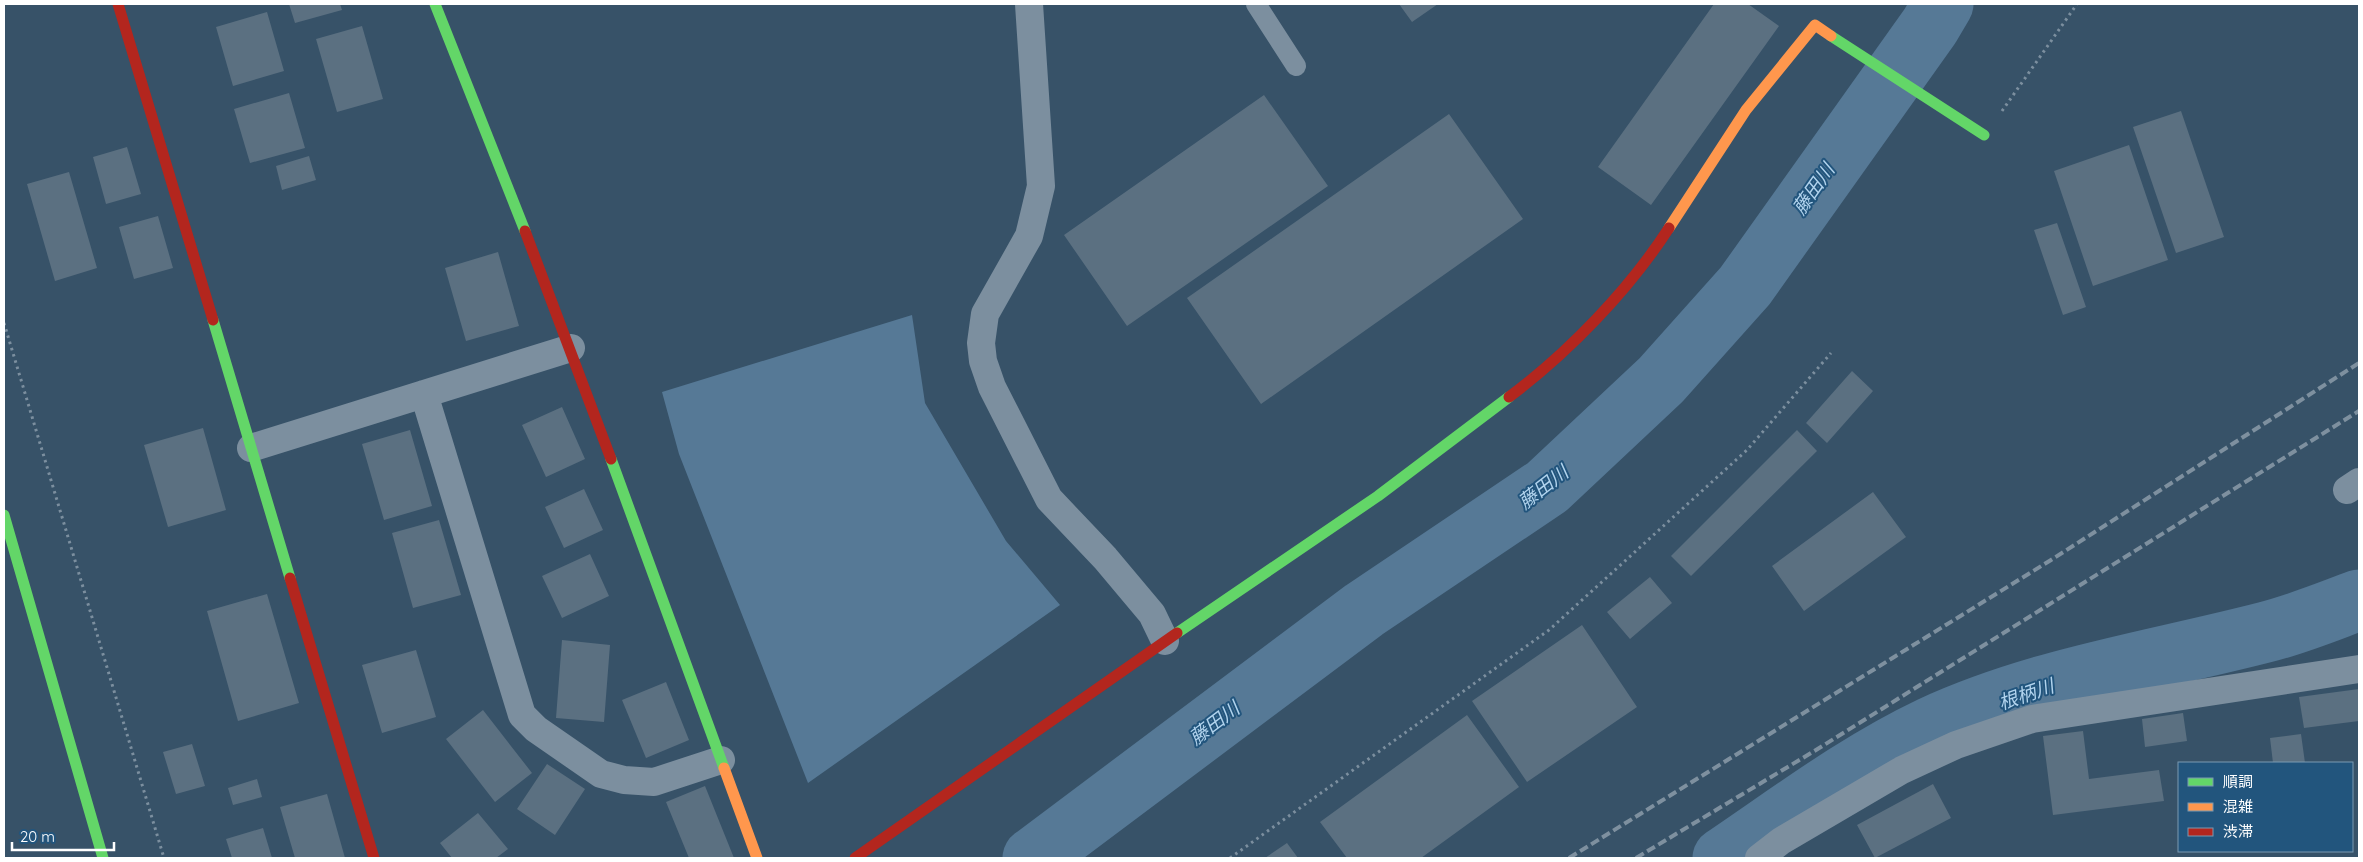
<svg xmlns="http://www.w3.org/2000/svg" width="2363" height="862" viewBox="0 0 2363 862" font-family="Quicksand,'Noto Sans JP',sans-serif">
	<rect width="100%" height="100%" fill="#375268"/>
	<path fill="#567996" d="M912,315L925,403L1006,541L1060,605L808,783L679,454L662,392Z"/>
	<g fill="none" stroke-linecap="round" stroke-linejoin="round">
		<path stroke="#567996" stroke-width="61" d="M1033,858L1364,610L1547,487L1661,380L1745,286L1930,26L1943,4
			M1723,858C1791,812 1857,762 1931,727C2037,678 2154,661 2266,632C2298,624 2329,611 2359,600"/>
	</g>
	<path fill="#5b7081" d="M289,4H340L342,10L295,23Z
		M1399,4H1438L1412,22Z
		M1714,4H1748L1779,26L1651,205L1598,167Z
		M267,12L284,71L233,86L216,27Z
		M362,26L383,99L337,112L316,39Z
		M289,93L305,148L250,163L234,109Z
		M1264,95L1328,186L1127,326L1064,235Z
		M2181,111L2224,237L2176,253L2133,127Z
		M1449,114L1523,219L1261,404L1187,298Z
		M2129,145L2168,260L2093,286L2054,171Z
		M127,147L141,194L106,204L93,157Z
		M309,156L316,180L282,190L276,166Z
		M69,172L97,268L55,281L27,184Z
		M158,216L173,268L134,279L119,227Z
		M2057,223L2086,307L2063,315L2034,230Z
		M498,252L519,326L466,341L445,268Z
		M1852,371L1873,391L1827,443L1806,423Z
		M562,407L585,459L546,477L522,425Z
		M203,428L226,510L168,527L144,445Z
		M410,430L432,506L384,520L362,444Z
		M1797,430L1817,451L1691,576L1671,556Z
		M584,489L603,530L564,548L545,507Z
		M1873,492L1906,537L1804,611L1772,566Z
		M439,520L461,595L413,608L392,533Z
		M590,554L609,596L562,618L542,576Z
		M1650,577L1672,603L1630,639L1607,612Z
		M267,594L299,703L238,721L207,611Z
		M1582,625L1637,707L1527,782L1472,701Z
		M562,640L610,645L604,722L556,718Z
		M416,650L436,717L382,733L362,665Z
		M666,682L689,740L646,758L622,700Z
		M2359,689V721L2304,728L2299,697Z
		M483,710L532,773L495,802L446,739Z
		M2183,713L2187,741L2145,747L2142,719Z
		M1467,715L1519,787L1421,858H1347L1320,822Z
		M2083,731L2089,779L2159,770L2164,801L2053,815L2043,736Z
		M2301,734L2305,763H2273L2270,738Z
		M192,744L205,786L176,794L163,752Z
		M547,764L585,789L555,835L517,809Z
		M257,779L262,797L233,805L228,788Z
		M1933,784L1951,818L1875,858L1857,825Z
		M705,786L734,858H689L666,802Z
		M327,794L345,858H295L280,807Z
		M478,813L508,849L496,858H452L440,843Z
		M263,828L272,858H232L226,839Z
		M1287,843L1298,858H1265Z"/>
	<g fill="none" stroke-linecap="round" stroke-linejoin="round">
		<path stroke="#7c8f9f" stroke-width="3" stroke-dasharray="2.5 4" stroke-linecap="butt" d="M2002,111L2077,4
			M4,323L164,858
			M1230,858L1549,630L1747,450L1831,353"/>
		<path stroke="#7c8f9f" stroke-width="20" d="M1256,4L1296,66"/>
		<path stroke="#7c8f9f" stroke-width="28" d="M1029,4L1041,186L1029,236L985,314L981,343L983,361L992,387L1049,499L1105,558L1152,614L1165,641
			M424,394L522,715L536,729L601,774L624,780L654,782L721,760
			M251,448L571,348
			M2347,490L2359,482
			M1759,858L1781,841L1902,770L1956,745L2032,719L2359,669"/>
		<path stroke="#63d668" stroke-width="11" d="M435,4L525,231
			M1831,36L1984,135
			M213,320L290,578
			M611,459L724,768
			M4,515L103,858
			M1177,633L1378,496L1509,397"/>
		<path stroke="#ff974d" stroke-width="11" d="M1669,228L1746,110L1815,25L1831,36
			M724,768L757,858"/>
		<path stroke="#b3261e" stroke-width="11" d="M118,4L213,320
			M525,231L611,459
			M1509,397C1568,353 1629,290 1669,228
			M290,578L374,858
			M855,858L1177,633"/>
		<path stroke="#7e909f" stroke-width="4" stroke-dasharray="9 4" stroke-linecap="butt" d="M1569,858L2051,560L2359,363
			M1636,858L1816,750L2359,411"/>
	</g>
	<g text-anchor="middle" stroke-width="4" stroke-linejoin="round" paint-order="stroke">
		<g font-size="19" font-style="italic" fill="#b2d4ee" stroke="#22557d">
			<text transform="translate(1813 189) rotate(-55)" y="7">藤田川</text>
			<text transform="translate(1543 487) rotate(-38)" y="7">藤田川</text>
			<text transform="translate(2026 694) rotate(-19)" y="7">根柄川</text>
			<text transform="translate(1214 723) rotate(-37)" y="7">藤田川</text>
		</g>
	</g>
	<rect width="2363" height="862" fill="none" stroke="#ffffff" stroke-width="10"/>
	<rect x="2178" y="762" width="175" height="90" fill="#22557d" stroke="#7a99b1"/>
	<rect x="2188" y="778" width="25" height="8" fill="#63d668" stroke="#7a99b1"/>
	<text x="2223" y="787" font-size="15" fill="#ffffff">順調</text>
	<rect x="2188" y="803" width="25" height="8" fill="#ff974d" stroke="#7a99b1"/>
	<text x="2223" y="812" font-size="15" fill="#ffffff">混雑</text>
	<rect x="2188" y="828" width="25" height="8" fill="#b3261e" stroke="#7a99b1"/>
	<text x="2223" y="837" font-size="15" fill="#ffffff">渋滞</text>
	<path d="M12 842v8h102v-8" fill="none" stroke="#ffffff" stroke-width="2.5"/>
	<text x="20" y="842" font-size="15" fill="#ffffff" stroke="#22557d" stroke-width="4" paint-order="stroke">20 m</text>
</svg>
